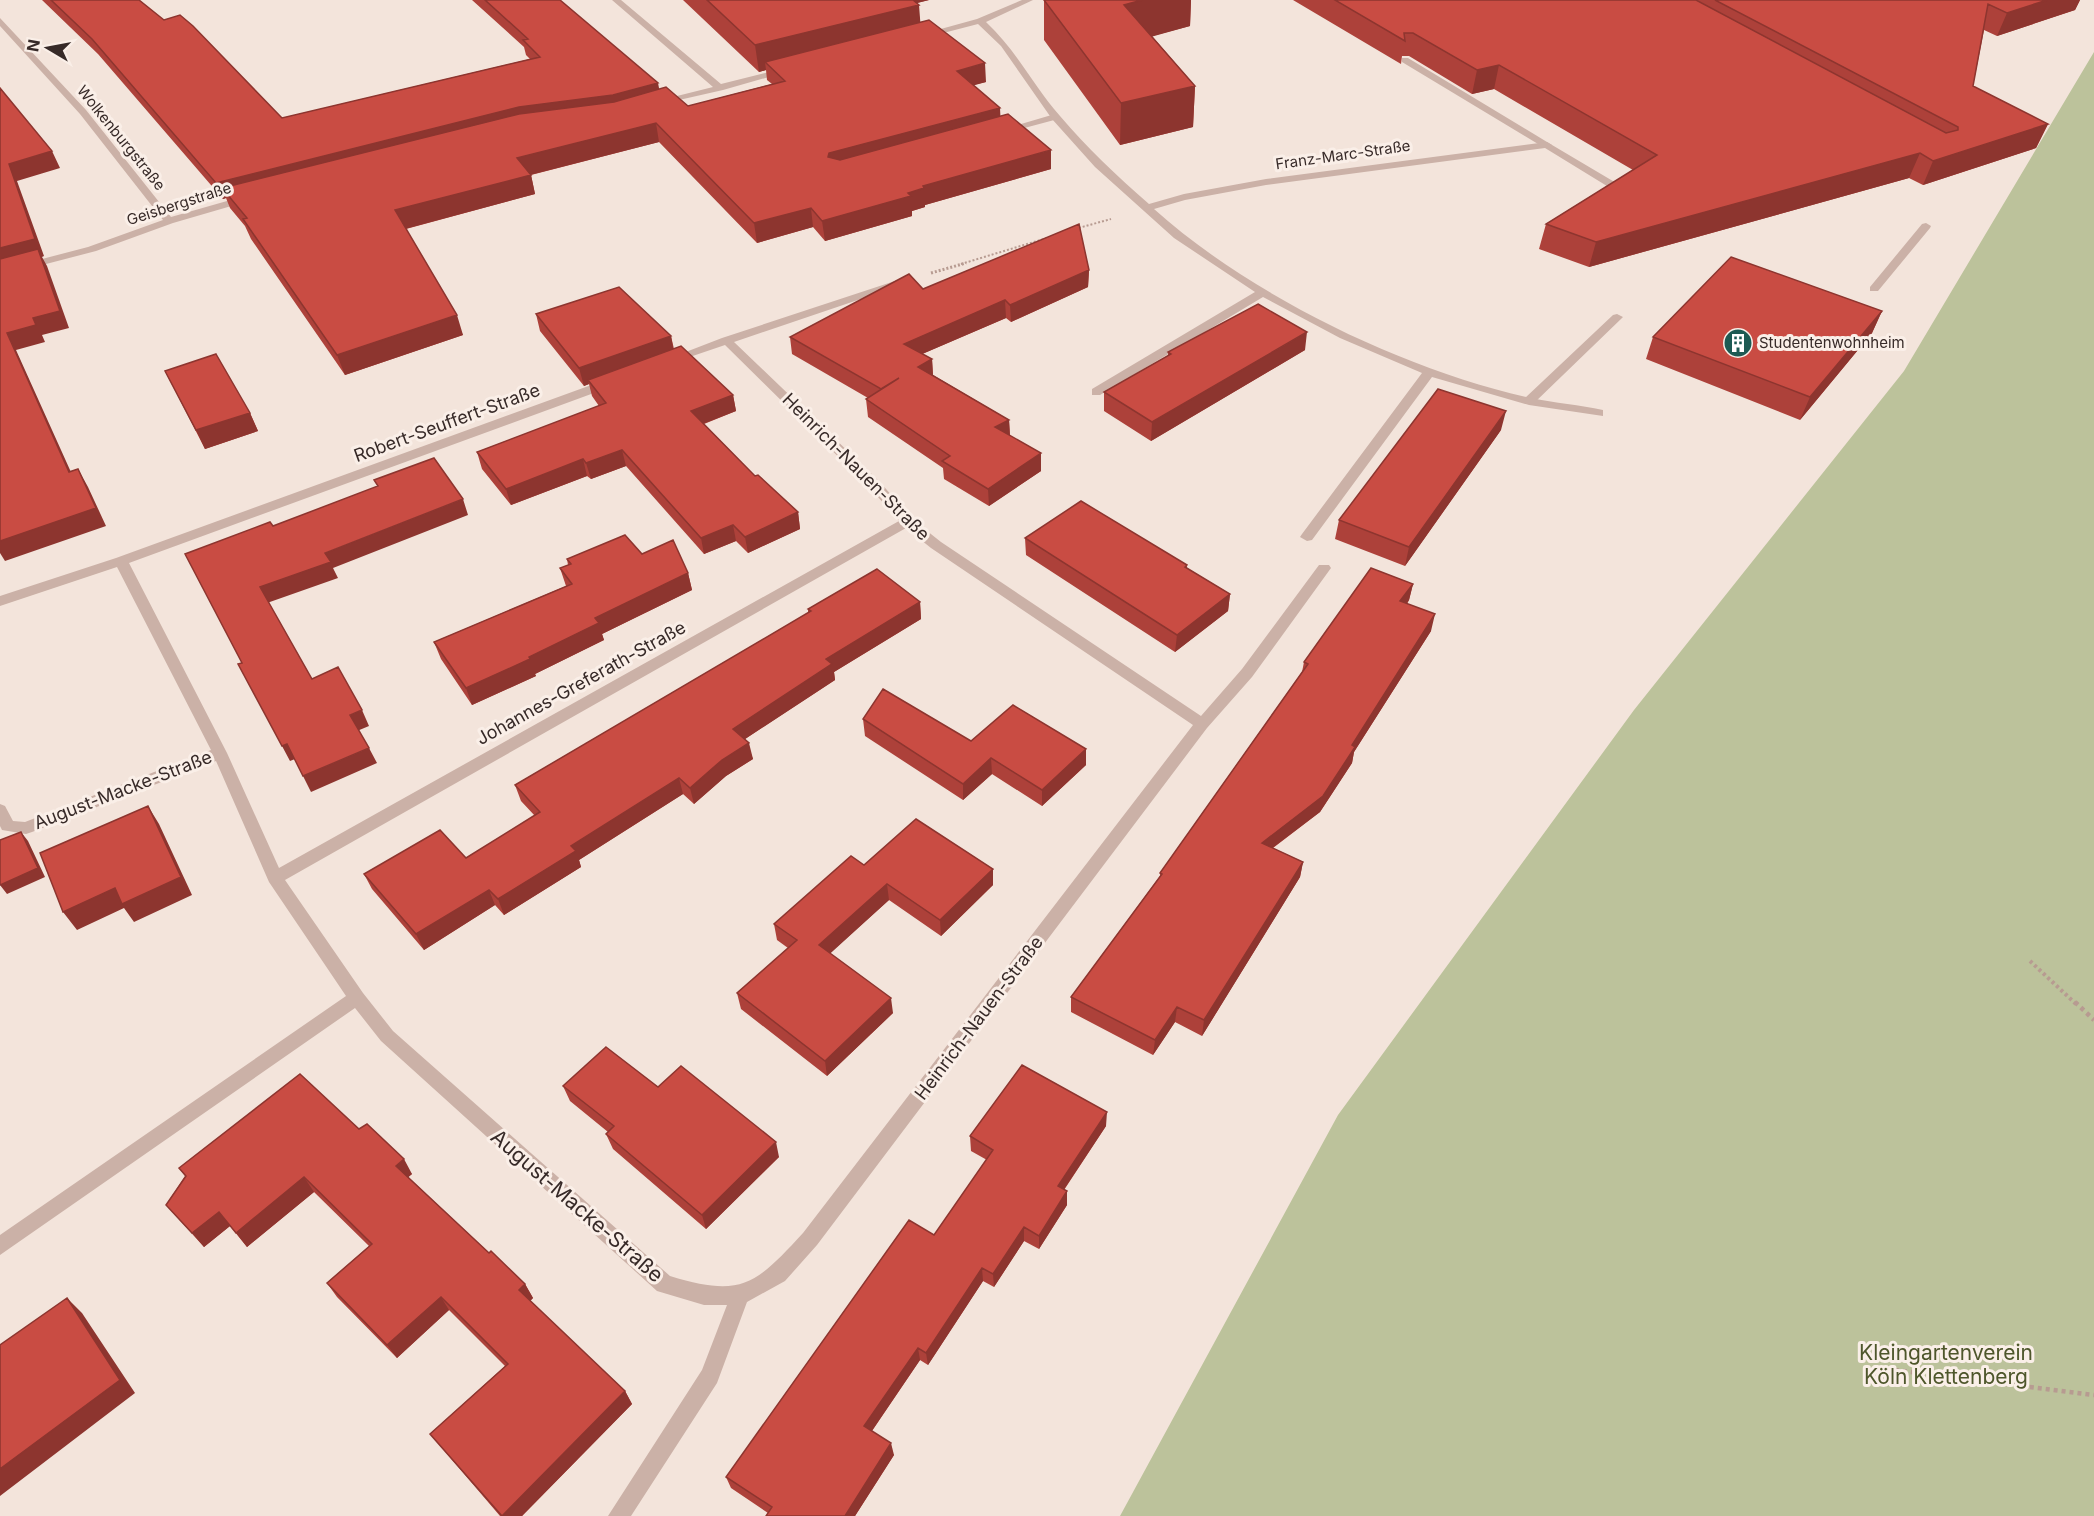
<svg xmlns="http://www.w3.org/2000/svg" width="2094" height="1516" viewBox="0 0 2094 1516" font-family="Inter,sans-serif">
	<rect width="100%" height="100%" fill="#f3e4db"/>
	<path fill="#bcc29b" d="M2094,52V1516H1120L1338,1115L1634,710L1904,371Z"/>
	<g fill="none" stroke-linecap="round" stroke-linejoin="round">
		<path stroke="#b79b91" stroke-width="2" stroke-dasharray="2 2" stroke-linecap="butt" d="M1075,229L1111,219
			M961,264L1047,238"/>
		<path stroke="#b79b91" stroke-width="3" stroke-dasharray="2 2" stroke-linecap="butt" d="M931,273L966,263"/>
		<path stroke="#b79b91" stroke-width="4" stroke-dasharray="3 3" stroke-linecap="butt" d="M2030,961L2076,1004"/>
		<path stroke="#b79b91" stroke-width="4.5" stroke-dasharray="4 4" stroke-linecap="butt" d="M2075,1002L2094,1020
			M1879,1368L2094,1395"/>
		<path fill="#cbb1a7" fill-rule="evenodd" d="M1402,58H1408L1552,145L1543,147L1402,62Z
			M1055,114L1058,115V119L1002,134L997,131Z
			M1926,223L1931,226L1930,228L1878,291H1870V287L1922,224Z
			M1617,314L1623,317L1621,319L1533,404H1525V398L1613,315Z"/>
		<path fill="#cbb1a7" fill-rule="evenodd" d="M612,0H621L721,84L785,68L790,71L723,90L657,105V101L713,87Z
			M1022,0H1033L986,22C1017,51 1033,85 1060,116C1087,148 1117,176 1149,204L1184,194L1266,179L1547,142L1628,190V194H1620L1545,148L1266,185L1185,200L1154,209C1251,296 1404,370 1531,398C1555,403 1580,405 1603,410V416L1529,405L1432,377L1312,540L1307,541L1300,537L1302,534L1422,373L1340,338L1263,297L1100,395H1092V389L1255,292L1174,238L1095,167L1052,119L1001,46L978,24L924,38L919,35L977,19Z
			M0,18L86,110L171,217L248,195L252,196V200L173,223L96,251L0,276V270L88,247L163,220L80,114L0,26Z
			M901,279L905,280V284L734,342L880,482L912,519L941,542L1201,716L1242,669L1319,565H1329L1331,568L1252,677L1207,728L817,1245L785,1281L747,1302L717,1383L631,1516H608L702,1370L727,1305H704L657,1291L381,1041L355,1008L0,1255V1235L346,996L269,882L216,761L32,832L26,834L2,830L0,826V804L5,806L13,821L25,822L211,750L117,567L0,606V596L116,558L605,380H613V386L129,563L227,753L279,868L899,521L870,488L725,345L675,362L671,364L665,360L722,338ZM906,528L931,548L1193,725L803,1233C755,1285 742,1298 670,1276L393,1031L363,993L285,880Z"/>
	</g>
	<path fill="#ad413a" d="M42,0H139L282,118L530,59L526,55L524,47L472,0H560L659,89L688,106L772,84L767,80L766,70L759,72L683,0H929L917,3L920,22L986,82L973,85L1000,108V116L1051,169L925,205V207L912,211V216L825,241L813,227L757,243L659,142L531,175L535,194L406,229L463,335L345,375L251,239L245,226L230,208L226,198L223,199L98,54Z
		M1044,0H1191L1190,26L1152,36L1195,86L1193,127L1120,145L1044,40Z
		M1293,0H2080L2075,10L1997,36L1984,30L1973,86L2048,124L2036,148L1923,185L1909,178L1589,267L1539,249L1546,224L1633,170L1494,89L1472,94L1409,56H1402L1401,64Z
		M1089,270L1088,287L1011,322L1006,318L922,354L932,359L933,375L1009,420L1010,435L1041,471L989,506L944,479L943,468L868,417L866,399L868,398L792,354L790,337L923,289Z
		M1882,311L1872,333L1800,420L1646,359L1653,337Z
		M536,314L671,336L674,349L733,395L736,411L704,424L755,476L798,512L800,529L748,553L736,541L704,554L626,466L591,479L587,476L511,505L482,469L477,452L599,406L592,396L589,384L584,386L540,331Z
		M1305,350L1151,441L1104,411V392L1168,356V352Z
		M165,371L250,413L258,431L205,449Z
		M1501,430L1405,566L1335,539L1339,520Z
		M1025,538L1187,565V568L1230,594L1228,611L1175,652L1026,555Z
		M642,554L688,573L692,590L602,634L604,640L535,674L536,676L472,705L441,659L434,642L566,586L560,568L568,565L567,559Z
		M1413,584L1409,600L1407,604L1431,631L1354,752L1352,763L1320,812L1273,848L1303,862L1300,877L1202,1036L1175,1022L1153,1055L1071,1012V997L1160,876V873L1302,672L1304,662Z
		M920,602L921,619L834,672L835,680L745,739L753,759L726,776L694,804L683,794L579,860L581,867L504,915L495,905L424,950L372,889L364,874L466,858L535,816L521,801L515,785L808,613V609Z
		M863,719L971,741L1086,749V765L1042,806L992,774L963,800L865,736Z
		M864,865L993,869V885L941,936L889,900L830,953L893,1013L827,1076L741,1009L737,993L788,948L777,940L774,924Z
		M563,1086L658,1087L779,1157L706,1229L613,1149L606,1134L608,1132L570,1101Z
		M1106,1126L1064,1190L1067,1191V1205L1039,1249L1024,1241L994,1287L983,1281L928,1365L920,1360L872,1431L894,1455L855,1516H766L768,1513L731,1488L726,1477L934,1235L987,1160L971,1151L970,1136Z
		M359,1129L412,1174L408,1177L489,1253L525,1284L533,1298L530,1301L625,1391L632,1404L522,1516H500L430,1434L505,1366L449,1310L397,1358L337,1297L327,1283L369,1246L314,1192L247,1247L230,1226L204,1247L166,1205L185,1176L179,1168Z"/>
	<path fill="#8d352f" d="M892,0H929L893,9Z
		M1142,0H1191L1190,26L1122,45L1124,5Z
		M2047,0H2080L2075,10L1997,36L2007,13Z
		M919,5L921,31L765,62L766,70L759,72L755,45Z
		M985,63L986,82L957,90V71Z
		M1499,65L1494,89L1472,94L1477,70Z
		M658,83L661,98L222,188L226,198L223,199L216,183L519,107Z
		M1195,86L1193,127L1120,145L1121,103Z
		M1000,108L1001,127L830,176L828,157L829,153Z
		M656,123L659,142L522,177L517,158Z
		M2048,124L2036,148L1923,185L1933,161Z
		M1051,150V169L925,205V207L912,211V216L825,241L822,221L908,193L923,186Z
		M52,151L60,168L17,181L44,256L42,257L47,266L69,328L42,335L45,342L16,350L79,490L69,472L7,333L0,268V248L9,164Z
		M1920,153L1909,178L1589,267L1596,242Z
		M531,175L535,194L401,230L395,210Z
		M811,208L813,227L757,243L754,223Z
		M1089,270L1088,287L1011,322L1010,305Z
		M1005,300L1006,318L906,361L904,344Z
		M1882,311L1872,333L1800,420L1810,397Z
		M457,315L463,335L345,375L337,355Z
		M1307,332L1305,350L1151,441L1152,422Z
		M671,336L674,353L588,380L589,384L584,386L579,368Z
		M932,359L933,376L918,367Z
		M733,395L736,411L695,427L691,411Z
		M1506,411L1501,430L1405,566L1409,547Z
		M250,413L258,431L205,449L196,430Z
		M1009,420L1010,437L995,427Z
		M622,450L626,466L591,479L586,463Z
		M1041,453V471L989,506L988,489Z
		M583,459L587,476L511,505L506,489Z
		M78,469L88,487L106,526L5,561L0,553V541Z
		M463,499L468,515L333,568L338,578L267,603L260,587L325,553Z
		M798,512L800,529L748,553L745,537Z
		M733,525L736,541L704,554L701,538Z
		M688,573L692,590L602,634L604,640L535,674L536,676L472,705L466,688L529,657L595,618Z
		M1413,584L1409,600L1397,618L1400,601Z
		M1230,594L1228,611L1175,652L1177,635Z
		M920,602L921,619L834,672L835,680L736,745L733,729L826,659Z
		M1435,614L1431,631L1354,752L1352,763L1320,812L1259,858L1262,843L1352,745Z
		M362,710L369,726L357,731L350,715Z
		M749,743L753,759L726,776L694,804L690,788L722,760Z
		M287,744L295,759L290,761L282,746Z
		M369,748L377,763L311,792L303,776Z
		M1086,749V765L1042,806V790Z
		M991,758L992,774L963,800V784Z
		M679,778L683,794L579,860L581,867L504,915L498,899L571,846Z
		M148,806L159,824L192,895L134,922L124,908L77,930L63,912Z
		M21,832L28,841L45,877L7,894L0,885Z
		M1303,862L1300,877L1202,1036L1204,1020Z
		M993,869V885L941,936L940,920Z
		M887,884L889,900L822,961L819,945Z
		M489,890L495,905L424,950L416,934Z
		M891,998L893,1013L827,1076L825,1061Z
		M1177,1007L1175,1022L1153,1055L1155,1040Z
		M1107,1112L1106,1126L1057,1200L1058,1186Z
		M776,1142L779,1157L706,1229L702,1215Z
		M404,1159L412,1174L405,1180L396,1166Z
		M304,1177L314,1192L247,1247L236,1233Z
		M1067,1191V1205L1039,1249V1236Z
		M219,1212L230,1226L204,1247L192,1233Z
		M1024,1227V1241L994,1287L993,1274Z
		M982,1268L983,1281L928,1365L926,1353Z
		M525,1284L533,1298L527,1304L519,1290Z
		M441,1297L449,1310L397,1358L387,1345Z
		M67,1298L82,1313L135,1393L0,1496V1469Z
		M918,1348L920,1360L867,1438L864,1426Z
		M625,1391L632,1404L522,1516H502Z
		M891,1443L894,1455L855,1516H845Z"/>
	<path fill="#c94c43" stroke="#8d352f" stroke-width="1.5" d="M51,0H139L164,20L180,15L193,26L282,118L540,57L523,40L528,39L485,0H560L658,83L613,95L519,107L216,183L92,39Z
		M707,0H913L919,5L755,45Z
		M1044,0H1142L1124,5L1195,86L1121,103Z
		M1335,0H1696L1946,133L1958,130V127L1715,0H2047L2007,13L1988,4L1973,86L2048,124L1933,161L1920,153L1596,242L1546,224L1657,155L1499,65L1477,70L1413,33H1404L1405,41Z
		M929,20L985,63L957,71L1000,108L829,153L828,157L840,160L1008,114L1051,150L923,186L924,188L908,193L911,196L822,221L811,208L754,223L656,123L517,158L531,175L395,210L457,315L337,355L243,219L247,218L222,188L519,114L614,102L666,87L688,106L785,81L765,62Z
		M0,88L52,151L9,164L35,239L0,248Z
		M1079,224L1089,270L1010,305L1005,300L904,344L932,359L918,367L1009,420L995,427L1041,453L988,489L942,461L950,456L866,399L899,378L881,389L790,337L909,274L923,289Z
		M38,249L60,311L33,318L36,325L7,333L69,472L78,469L96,508L0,541V259Z
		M1731,257L1882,311L1810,397L1653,337Z
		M619,287L671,336L579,368L536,314Z
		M1258,304L1307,332L1152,422L1104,392L1171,354L1168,352Z
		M681,346L733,395L691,411L755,476L758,475L798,512L745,537L733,525L701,538L622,450L586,463L583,459L506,489L477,452L606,403L588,380Z
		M216,354L250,413L196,430L165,371Z
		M1438,389L1506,411L1409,547L1339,520Z
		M434,458L463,499L325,553L331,562L260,587L312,679L338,667L362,710L350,715L369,748L303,776L287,744L282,746L238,664L242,663L185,554L270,522L273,526L378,486L374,480Z
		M1081,501L1187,565L1185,567L1230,594L1177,635L1025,538Z
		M625,535L642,554L673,540L688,573L595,618L599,623L529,657L530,659L466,688L434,642L572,584L560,568L571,564L567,559Z
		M1371,568L1413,584L1400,601L1435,614L1352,745L1355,747L1323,796L1262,843L1303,862L1204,1020L1177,1007L1155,1040L1071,997L1162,874L1160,873L1308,664L1304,662Z
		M877,569L920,602L826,659L832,664L733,729L749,743L722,760L690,788L679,778L571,846L576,851L498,899L489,890L416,934L364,874L440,830L466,858L540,812L515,785L811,611L808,609Z
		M883,689L971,741L1013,705L1086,749L1042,790L991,758L963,784L863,719Z
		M148,806L181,877L122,904L115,888L63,912L40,853Z
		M916,819L993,869L940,920L887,884L819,945L891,998L825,1061L737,993L797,940L774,924L851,856L864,865Z
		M21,832L38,868L0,885V840Z
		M606,1047L658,1087L681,1066L776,1142L702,1215L606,1134L614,1126L563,1086Z
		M1022,1065L1107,1112L1058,1186L1067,1191L1039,1236L1024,1227L993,1274L982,1268L926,1353L918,1348L864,1426L891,1443L845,1516H766L772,1507L726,1477L909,1220L934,1235L993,1150L970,1136Z
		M300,1074L359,1129L367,1124L404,1159L396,1166L489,1253L491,1251L525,1284L519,1290L625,1391L502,1516L430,1434L508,1364L441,1297L387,1345L327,1283L372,1244L304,1177L236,1233L219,1212L192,1233L166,1205L186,1176L179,1168Z
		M67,1298L120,1380L0,1469V1345Z"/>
	<defs>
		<g id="building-disc" transform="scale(1.5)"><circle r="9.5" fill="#1c5a53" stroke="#faefe8"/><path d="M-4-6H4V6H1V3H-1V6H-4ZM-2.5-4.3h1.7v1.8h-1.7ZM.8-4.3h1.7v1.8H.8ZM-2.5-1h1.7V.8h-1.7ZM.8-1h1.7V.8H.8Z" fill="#fff"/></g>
	</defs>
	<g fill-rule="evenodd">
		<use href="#building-disc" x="1738" y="343"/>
	</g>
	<g text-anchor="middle" stroke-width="6" stroke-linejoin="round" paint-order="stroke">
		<g font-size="15" fill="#372a28" stroke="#faefe8">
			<text transform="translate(121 138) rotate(51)" y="5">Wolkenburgstraße</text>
			<text transform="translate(1343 155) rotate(-8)" y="5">Franz-Marc-Straße</text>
			<text transform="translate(179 204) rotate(-18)" y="5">Geisbergstraße</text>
		</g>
		<g font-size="15" fill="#372a28" stroke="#faefe8" text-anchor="start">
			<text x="1759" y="348">Studentenwohnheim</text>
		</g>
		<g font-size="18" fill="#372a28" stroke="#faefe8">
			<text transform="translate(447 423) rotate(-20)" y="6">Robert-Seuffert-Straße</text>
			<text transform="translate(856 467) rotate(45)" y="6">Heinrich-Nauen-Straße</text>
			<text transform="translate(581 683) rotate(-29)" y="6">Johannes-Greferath-Straße</text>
			<text transform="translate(123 790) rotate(-21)" y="6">August-Macke-Straße</text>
			<text transform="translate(979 1018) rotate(-53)" y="6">Heinrich-Nauen-Straße</text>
		</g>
		<g font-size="21" fill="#372a28" stroke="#faefe8">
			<text transform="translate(577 1206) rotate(41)" y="7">August-Macke-Straße</text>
		</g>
		<g font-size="21" fill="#4e562b" stroke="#faefe8">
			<text x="1946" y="1360">Kleingartenverein<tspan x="1946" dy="24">Köln Klettenberg</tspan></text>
		</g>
	</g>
	<g transform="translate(48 48) rotate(280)" stroke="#faefe8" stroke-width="4.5" paint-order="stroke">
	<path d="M0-4.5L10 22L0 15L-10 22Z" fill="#372a28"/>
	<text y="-9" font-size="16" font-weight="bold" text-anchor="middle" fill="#372a28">N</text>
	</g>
</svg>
